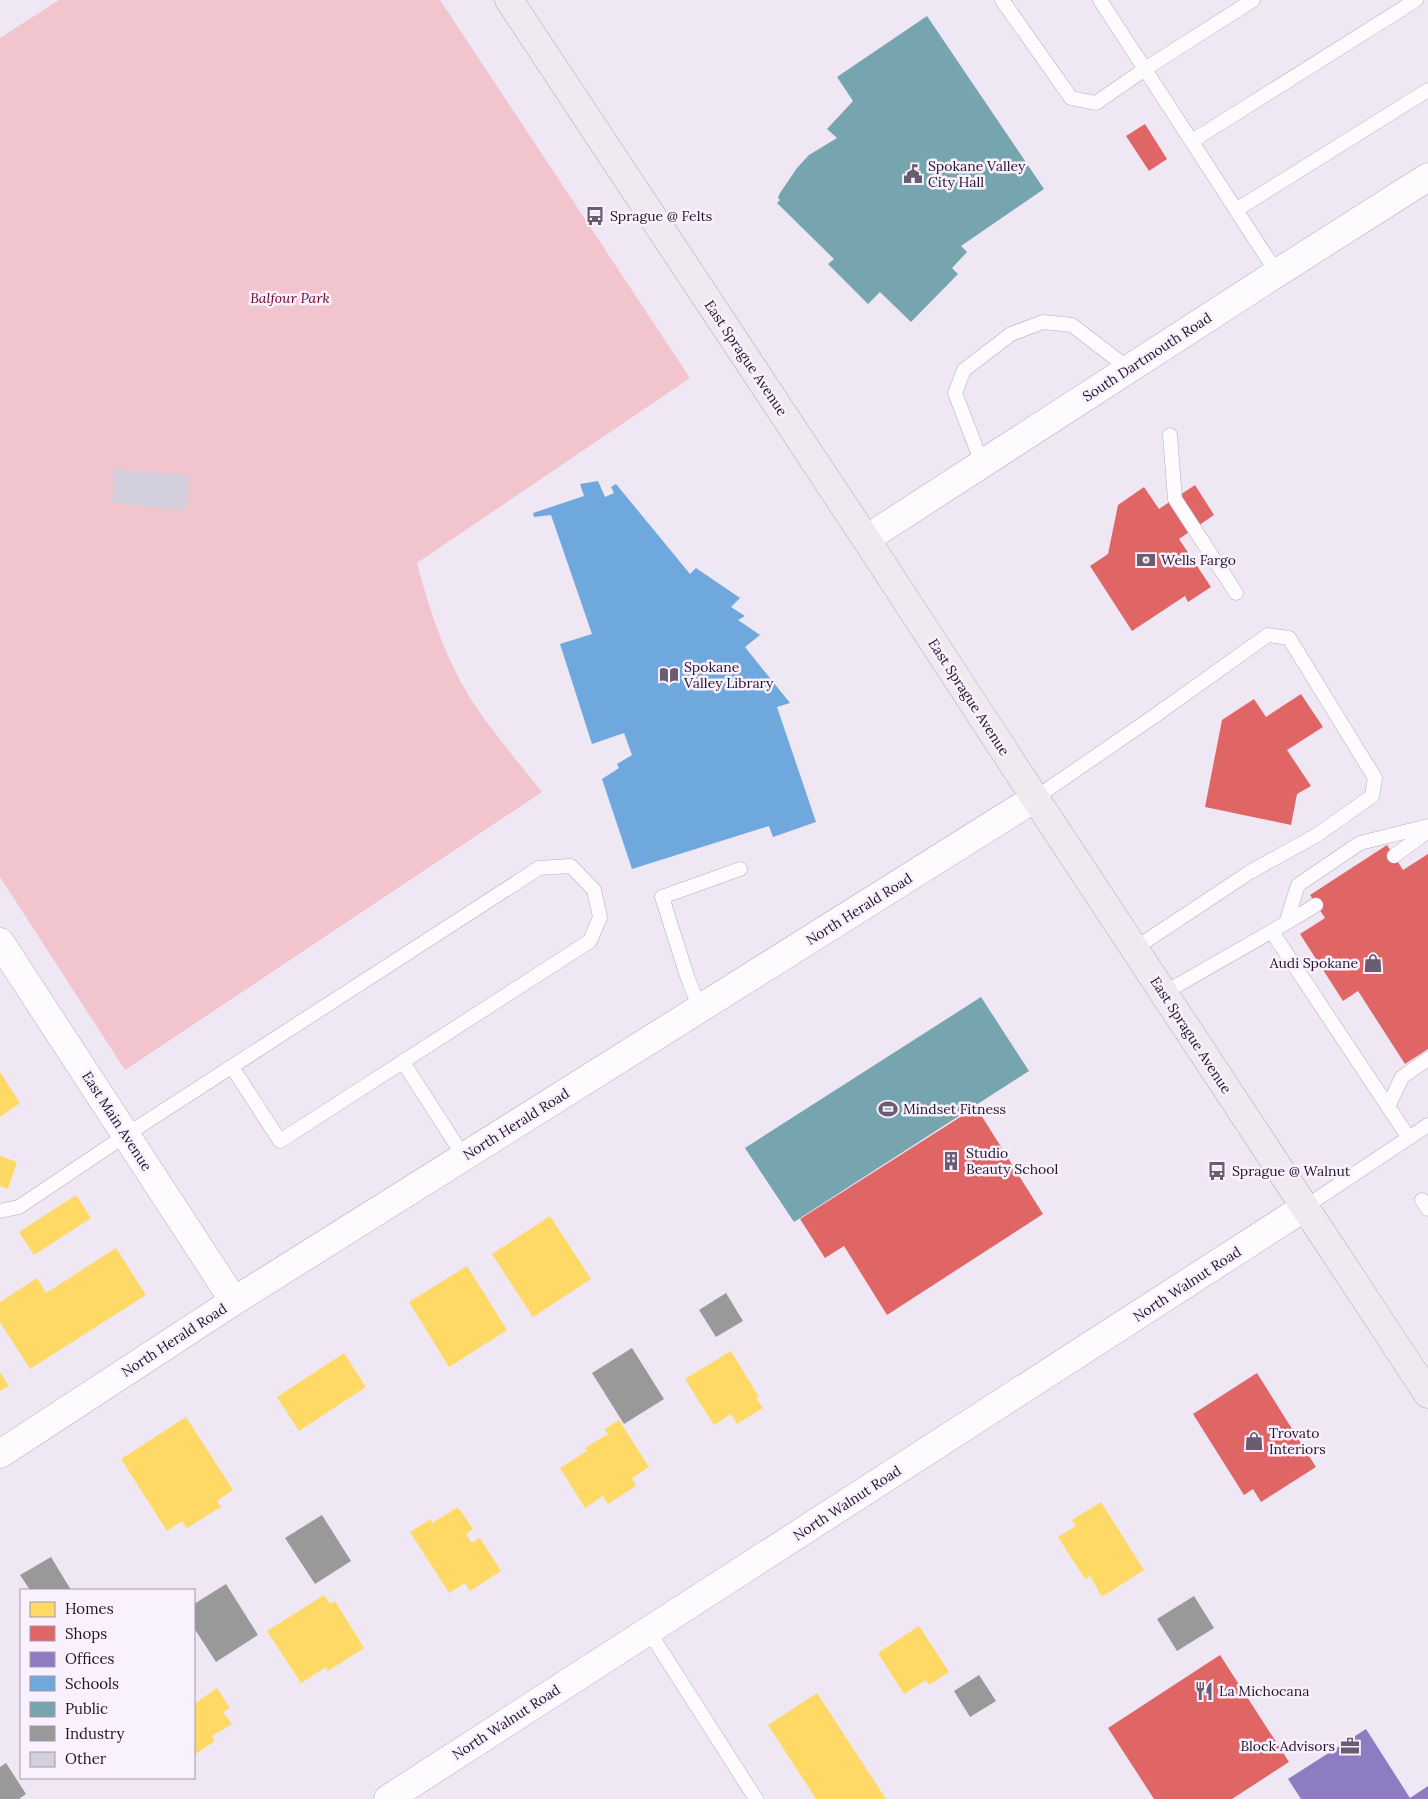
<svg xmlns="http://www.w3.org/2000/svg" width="1428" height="1799" viewBox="0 0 1428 1799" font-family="Lora,serif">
	<rect width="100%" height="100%" fill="#efe7f4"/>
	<path fill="#f1c4ce" d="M59,0H440L690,378L417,563C430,612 446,661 474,704C495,735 519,763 542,792L125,1070L0,877V38Z"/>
	<path fill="#ffd966" d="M0,1072L20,1103L0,1117Z
		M0,1156L17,1162L8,1189L0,1186Z
		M76,1195L91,1218L34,1255L19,1232Z
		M550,1216L591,1279L533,1317L492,1254Z
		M116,1248L146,1295L30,1369L0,1322V1302L37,1278L46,1293Z
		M467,1266L507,1330L449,1367L409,1302Z
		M731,1351L759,1397L756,1398L763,1408L737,1424L731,1414L714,1425L685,1379Z
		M344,1353L366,1387L299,1431L277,1397Z
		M0,1372L9,1386L0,1391Z
		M186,1417L233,1490L217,1501L221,1507L187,1528L182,1521L167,1531L121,1459Z
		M619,1420L649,1467L632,1478L636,1486L608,1504L603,1496L585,1508L560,1468L587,1451L585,1448L608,1434L605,1429Z
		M1101,1502L1144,1570L1102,1597L1090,1576L1085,1579L1058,1537L1076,1526L1072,1520Z
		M458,1507L473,1529L466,1534L472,1543L480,1538L501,1571L470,1591L465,1583L449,1593L410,1532L431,1519L432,1523Z
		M324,1595L330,1604L335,1601L364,1648L328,1671L326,1667L301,1683L267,1631Z
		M919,1626L949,1672L929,1685L926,1680L904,1694L878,1653Z
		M217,1688L230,1708L223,1712L232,1724L212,1736L215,1741L194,1755V1704Z
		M817,1693L886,1799H816L768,1725Z"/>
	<path fill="#e06666" d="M1145,124L1167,159L1149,171L1126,136Z
		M1195,485L1214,515L1179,539L1211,587L1188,602L1185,596L1132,631L1090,566L1108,554L1118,505L1144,487L1159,509Z
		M1301,694L1323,727L1287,750L1311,786L1297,794L1291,825L1205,807L1222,720L1254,699L1266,717Z
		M1387,845L1403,870L1428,854V1049L1405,1064L1358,991L1343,1001L1300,934L1325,918L1310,895Z
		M976,1107L1043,1214L887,1315L844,1246L825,1258L800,1219Z
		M1257,1373L1316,1467L1261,1502L1253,1489L1244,1495L1193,1414Z
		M1220,1655L1289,1762L1232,1799H1154L1108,1728Z"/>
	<path fill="#8e7cc3" d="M1366,1729L1410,1798L1428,1786V1799H1301L1288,1779Z"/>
	<path fill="#6fa8dc" d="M598,481L605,497L614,493L611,487L616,484L690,574L696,568L740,598L731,607L745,616L738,620L760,635L745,647L790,703L777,707L816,822L773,837L769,826L632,869L602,779L619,768L617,764L632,755L624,733L592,744L560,644L592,634L551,515L534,517L533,513L584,496L580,484Z"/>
	<path fill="#76a5af" d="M927,16L1044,189L961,246L967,252L952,268L958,274L911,322L880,292L868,304L828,264L834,259L777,203L780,200L778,198L780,193L797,168L809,155L837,138L827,129L853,101L837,77Z
		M981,997L1029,1071L794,1222L745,1148Z"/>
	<path fill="#999" d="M726,1293L743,1321L716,1337L699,1310Z
		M632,1348L664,1399L624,1424L592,1373Z
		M322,1515L351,1561L315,1584L285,1538Z
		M51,1557L71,1590H30L20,1575Z
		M226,1584L258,1635L216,1662L194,1628V1604Z
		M1194,1596L1214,1628L1177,1651L1157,1619Z
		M979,1675L996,1701L970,1717L954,1691Z
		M6,1763L26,1794L19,1799H0V1767Z"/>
	<path fill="#d4cfdd" d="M114,469L189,475L186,510L112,503Z"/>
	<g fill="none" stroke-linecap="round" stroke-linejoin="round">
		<g stroke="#b8aebf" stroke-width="15">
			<path id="service" d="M1002,0L1071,98L1096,103L1145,69L1253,0
				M1100,0L1277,273
				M1192,141L1416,0
				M1236,210L1428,90
				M1170,435L1175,499L1236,593
				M982,463L955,393L964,370L1011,334L1043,322L1072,325L1129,369
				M1035,798L1153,717L1268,635L1289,638L1375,778L1372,796L1317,835L1250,872L1134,949
				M1394,856L1428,831
				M1286,923L1316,905
				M1272,932L1409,1138
				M1164,993L1286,923L1298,885L1360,843L1428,826
				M700,1008L688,979L662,897L740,869
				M403,1062L464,1157
				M1388,1107L1402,1077L1428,1059
				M1422,1200L1428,1209
				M1305,1207L1428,1125
				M0,1211L19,1207L126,1135L539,868L571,866L594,890L600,917L590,941L280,1141L232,1067
				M648,1630L756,1799"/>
		</g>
		<g stroke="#b8aebf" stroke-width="29">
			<path id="minor" d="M866,539L1277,273L1428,177
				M0,942L234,1301
				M0,1454L234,1301L1035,798
				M388,1799L1305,1207"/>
		</g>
		<g stroke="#b2a9b8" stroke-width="29">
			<path id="primary" d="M509,0L866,539L1035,798L1428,1394"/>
		</g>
		<use href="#service" stroke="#fdfbfd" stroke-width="14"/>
		<use href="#minor" stroke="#fdfbfd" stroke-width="28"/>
		<use href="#primary" stroke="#eeeaf0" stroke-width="28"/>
	</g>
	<defs>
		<g id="civic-bare" transform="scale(1.5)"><path d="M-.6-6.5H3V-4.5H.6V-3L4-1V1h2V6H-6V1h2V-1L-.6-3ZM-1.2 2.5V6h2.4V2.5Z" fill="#6a5d71" stroke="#f9f1fe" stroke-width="2.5" paint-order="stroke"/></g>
		<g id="bus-bare" transform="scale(1.5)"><path d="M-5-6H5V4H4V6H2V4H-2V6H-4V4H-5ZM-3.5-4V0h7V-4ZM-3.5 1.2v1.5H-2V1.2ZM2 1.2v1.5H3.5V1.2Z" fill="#6a5d71" stroke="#f9f1fe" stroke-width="2.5" paint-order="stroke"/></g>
		<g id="bank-bare" transform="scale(1.5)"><path d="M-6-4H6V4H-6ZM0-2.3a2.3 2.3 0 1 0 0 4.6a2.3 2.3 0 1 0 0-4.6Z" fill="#6a5d71" stroke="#f9f1fe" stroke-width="2.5" paint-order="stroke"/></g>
		<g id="library-bare" transform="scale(1.5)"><path d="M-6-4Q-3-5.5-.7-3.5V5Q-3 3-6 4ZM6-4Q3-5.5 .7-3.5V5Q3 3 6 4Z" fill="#6a5d71" stroke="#f9f1fe" stroke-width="2.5" paint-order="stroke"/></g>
		<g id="shop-bare" transform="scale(1.5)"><path d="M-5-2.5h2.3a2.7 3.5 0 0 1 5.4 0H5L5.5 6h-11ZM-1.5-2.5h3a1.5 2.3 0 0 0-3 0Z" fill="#6a5d71" stroke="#f9f1fe" stroke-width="2.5" paint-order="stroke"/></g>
		<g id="stadium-bare" transform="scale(1.5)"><path d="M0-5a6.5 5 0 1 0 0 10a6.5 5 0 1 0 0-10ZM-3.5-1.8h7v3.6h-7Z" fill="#6a5d71" stroke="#f9f1fe" stroke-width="2.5" paint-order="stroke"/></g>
		<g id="building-bare" transform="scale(1.5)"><path d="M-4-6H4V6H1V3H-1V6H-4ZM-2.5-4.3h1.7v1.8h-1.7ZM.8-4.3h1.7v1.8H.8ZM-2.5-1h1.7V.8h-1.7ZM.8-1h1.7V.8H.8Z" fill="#6a5d71" stroke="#f9f1fe" stroke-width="2.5" paint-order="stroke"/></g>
		<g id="restaurant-bare" transform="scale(1.5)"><path d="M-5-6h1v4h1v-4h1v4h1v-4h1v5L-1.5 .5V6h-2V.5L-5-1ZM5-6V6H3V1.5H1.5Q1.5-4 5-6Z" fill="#6a5d71" stroke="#f9f1fe" stroke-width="2.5" paint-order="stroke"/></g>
		<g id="office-bare" transform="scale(1.5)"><path d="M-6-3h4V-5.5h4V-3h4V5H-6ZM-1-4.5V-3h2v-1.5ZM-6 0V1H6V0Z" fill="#6a5d71" stroke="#f9f1fe" stroke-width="2.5" paint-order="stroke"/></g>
	</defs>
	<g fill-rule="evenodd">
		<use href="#civic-bare" x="913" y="174"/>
		<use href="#bus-bare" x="595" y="216"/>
		<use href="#bank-bare" x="1146" y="560"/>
		<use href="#library-bare" x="669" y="675"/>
		<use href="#shop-bare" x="1373" y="963"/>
		<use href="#stadium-bare" x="888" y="1109"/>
		<use href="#building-bare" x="951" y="1161"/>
		<use href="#bus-bare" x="1217" y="1171"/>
		<use href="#shop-bare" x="1254" y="1441"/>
		<use href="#restaurant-bare" x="1204" y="1691"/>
		<use href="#office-bare" x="1350" y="1746"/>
	</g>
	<g text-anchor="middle" stroke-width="5" stroke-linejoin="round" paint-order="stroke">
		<g font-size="14" fill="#22132a" stroke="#f9f1fe" text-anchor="start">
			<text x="928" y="171">Spokane Valley<tspan x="928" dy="16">City Hall</tspan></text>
			<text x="610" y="221">Sprague @ Felts</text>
			<text x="1161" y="565">Wells Fargo</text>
			<text x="684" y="672">Spokane<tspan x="684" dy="16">Valley Library</tspan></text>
			<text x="1358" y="968" text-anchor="end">Audi Spokane</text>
			<text x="903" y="1114">Mindset Fitness</text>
			<text x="966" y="1158">Studio<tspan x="966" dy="16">Beauty School</tspan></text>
			<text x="1232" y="1176">Sprague @ Walnut</text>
			<text x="1269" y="1438">Trovato<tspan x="1269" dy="16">Interiors</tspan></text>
			<text x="1219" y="1696">La Michocana</text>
			<text x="1335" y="1751" text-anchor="end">Block Advisors</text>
		</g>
		<g font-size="14" font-style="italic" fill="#700026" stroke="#f9f1fe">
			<text x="290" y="303">Balfour Park</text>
		</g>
		<g font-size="14" fill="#22132a" stroke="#f9f1fe">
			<text transform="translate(1147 357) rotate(-33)" y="5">South Dartmouth Road</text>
			<text transform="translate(746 358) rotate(56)" y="5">East Sprague Avenue</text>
			<text transform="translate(969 697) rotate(57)" y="5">East Sprague Avenue</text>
			<text transform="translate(859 909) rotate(-32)" y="5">North Herald Road</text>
			<text transform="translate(1191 1035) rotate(57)" y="5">East Sprague Avenue</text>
			<text transform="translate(117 1121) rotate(57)" y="5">East Main Avenue</text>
			<text transform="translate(516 1124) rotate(-32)" y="5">North Herald Road</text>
			<text transform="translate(1187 1284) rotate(-33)" y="5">North Walnut Road</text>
			<text transform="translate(174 1340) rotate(-33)" y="5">North Herald Road</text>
			<text transform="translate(847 1503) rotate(-33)" y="5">North Walnut Road</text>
			<text transform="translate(506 1722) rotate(-33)" y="5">North Walnut Road</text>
		</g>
	</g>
	<rect x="20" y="1589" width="175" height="190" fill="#f9f1fe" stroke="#a398a9"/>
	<rect x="30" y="1602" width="25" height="15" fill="#ffd966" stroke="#a398a9"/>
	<text x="65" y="1614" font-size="15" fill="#22132a">Homes</text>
	<rect x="30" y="1626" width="25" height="15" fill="#e06666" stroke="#a398a9"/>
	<text x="65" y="1639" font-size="15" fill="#22132a">Shops</text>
	<rect x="30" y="1652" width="25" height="15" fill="#8e7cc3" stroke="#a398a9"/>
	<text x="65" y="1664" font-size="15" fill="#22132a">Offices</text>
	<rect x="30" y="1676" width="25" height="15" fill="#6fa8dc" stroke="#a398a9"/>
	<text x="65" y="1689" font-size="15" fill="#22132a">Schools</text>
	<rect x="30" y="1702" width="25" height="15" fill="#76a5af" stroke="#a398a9"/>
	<text x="65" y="1714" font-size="15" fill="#22132a">Public</text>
	<rect x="30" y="1726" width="25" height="15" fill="#999999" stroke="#a398a9"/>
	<text x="65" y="1739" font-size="15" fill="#22132a">Industry</text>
	<rect x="30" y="1752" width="25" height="15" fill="#d4cfdd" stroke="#a398a9"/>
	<text x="65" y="1764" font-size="15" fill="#22132a">Other</text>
</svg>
